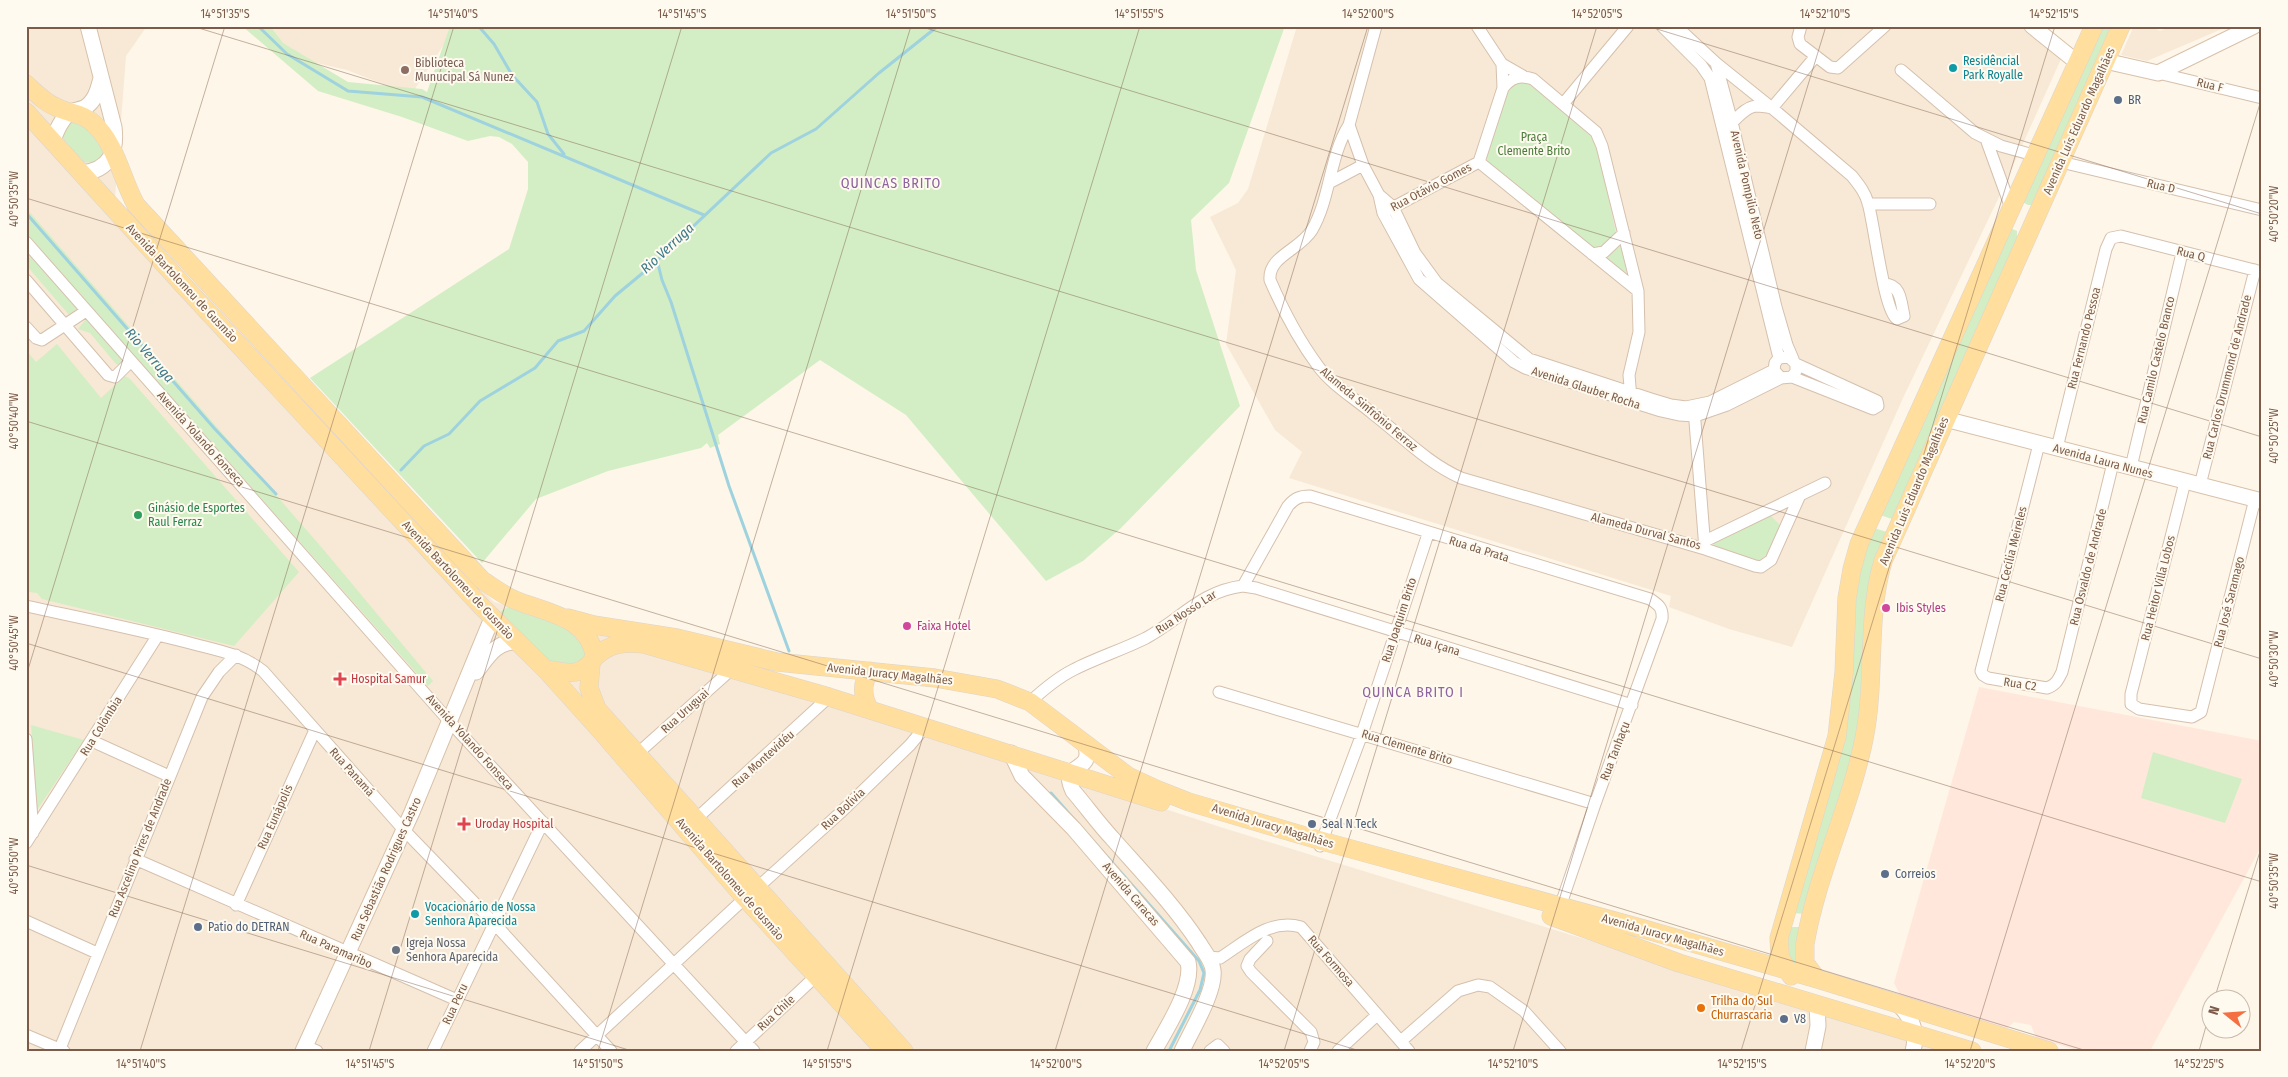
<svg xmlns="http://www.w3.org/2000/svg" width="2288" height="1077" viewBox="0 0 2288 1077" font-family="'Fira Sans Condensed',sans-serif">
	<rect width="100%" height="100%" fill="#fef6e8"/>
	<path fill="#f7e9d5" d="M26,26H147L126,56L115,198L248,344L494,602L694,654L1217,826L1796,1004L1957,1051H26Z
		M251,26H467L443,46L411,95L347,70L282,55Z
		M1297,26H2021L2061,59L1998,199L1903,398L1792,647L1729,629L1669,607L1671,596L1289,478L1302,452L1275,430L1226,344L1236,270L1210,217L1238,203L1248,189Z
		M2134,26H2150L2160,31L2173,26H2229L2147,61L2121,55Z"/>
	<path fill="#ffe7db" d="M1979,687L2262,741V845L2150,1051H2080L2036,1038L2031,1025L2014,1022L2005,1030L1902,999L1894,983Z"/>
	<path fill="#d3eec4" d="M242,26H270L283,43L348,82L422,89L427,92L450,26H1285L1229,183L1191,220L1196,270L1240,406L1121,528L1083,561L1046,581L906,415L820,360L718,435L720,444L710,448L707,443L701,448L608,471L536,499L482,563L310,378L509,249L528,189V162L512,144L499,137L490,136L468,141L402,117L318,91Z
		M2096,26H2114L2033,205H2028L2022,202Z
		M1513,81L1529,83L1541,91L1596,141L1616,233L1614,240L1601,248L1591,247L1488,162L1485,153L1505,88Z
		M70,119L81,120L105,149L103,157L97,163L83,162L62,137L61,128Z
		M26,208L323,549L433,681L428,686L26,234Z
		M2010,228L2017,231V238L1896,512L1892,519L1880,515Z
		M1619,244L1622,247L1627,276L1601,257L1612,252Z
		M26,250L78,309L70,316L26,265Z
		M86,319L122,359L120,365L116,364L90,333L78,329Z
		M57,344L101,398L125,376L130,379L299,572L234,646L42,599L37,593L29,592L26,595V350L36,362Z
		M1771,516L1781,526L1767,554L1759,561L1713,547L1714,543Z
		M1871,524L1877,529L1887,532L1853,755L1804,914L1793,913L1824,788L1849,615Z
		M513,605L559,620L589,647L586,662L558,667L541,657L500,616L501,611Z
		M31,725L84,740L37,810Z
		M2153,752L2242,779L2225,823L2141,798Z
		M1790,927H1800L1797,949L1803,971L1795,969L1785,950Z"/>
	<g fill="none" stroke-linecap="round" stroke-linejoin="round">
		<path stroke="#9ed2de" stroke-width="3" d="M258,26L287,54L348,91L422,97L704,215
			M481,29L494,44L512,75L537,102L548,134L564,154
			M26,213L214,428L276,494
			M657,260L662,280L671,302L729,486L789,651
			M401,470L424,446L449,434L480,401L535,368L558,341L584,331L615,296L650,267L771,153L816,129L879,73L938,26
			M1051,793L1199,961L1204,973L1200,990L1169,1051"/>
		<g stroke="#d5c0ae" stroke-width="13">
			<path id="street" d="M1376,26L1349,125L1363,165L1379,195L1383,213L1419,279L1514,362L1525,368L1661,411L1679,415L1695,416L1727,405L1781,378L1792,377L1796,371V364L1789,357L1779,358L1775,363L1774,370L1781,378
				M1477,26L1502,64
				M1662,26L1701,65L1710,78L1779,358
				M1676,26L1716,63L1732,122L1776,307L1787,345L1793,359
				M1801,26L1798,37L1800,44L1830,67L1838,68L1885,26
				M1716,63L1772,108L1816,56
				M1901,70L1975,133L2001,146L2037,156
				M2158,73L2262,98
				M1503,88L1502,64L1523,76
				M1563,104L1628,26
				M1349,125C1329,157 1331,197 1312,230C1300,250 1268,256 1270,280C1283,310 1298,339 1318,366C1331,384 1354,398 1372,413C1401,435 1427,463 1461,478L1705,549L1755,566L1761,567L1771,560L1800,495
				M1724,132C1731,124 1744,107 1756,106C1761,106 1767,107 1772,108L1852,176C1859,185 1865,192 1868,203C1874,222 1884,312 1897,319L1904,316C1901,302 1901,284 1884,284
				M1986,139L2011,208
				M1479,162L1503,88C1511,77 1520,75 1533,79L1596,132L1602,146L1638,291L1639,332L1629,375L1631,398
				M1479,162L1638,291
				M2061,162L2262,210
				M1329,183L1363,165
				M1379,195L1393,207L1415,253L1437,283L1529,359L1651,399L1671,405L1686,407L1710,402L1774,370
				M1868,204H1930
				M1388,210L1479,162
				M26,242L450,722L754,1051
				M1592,254L1604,252L1624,233
				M26,280L108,375L115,377L131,361
				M26,327L36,338L42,340L86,311
				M1792,377L1873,409L1878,406L1877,401L1796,364
				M1694,409L1705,549
				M2039,444L1981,671L1983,675L1988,678L2047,688C2056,685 2058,680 2062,672L2113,463
				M2057,448L2106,249L2111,238L2121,236L2262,272
				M2131,467L2182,253
				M2185,482L2131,694V704L2139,709L2192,717L2201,712L2255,499
				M2200,485L2255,270
				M1705,541L1825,483
				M1243,586L1256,588L1632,705
				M26,606C81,618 136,629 190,643C216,650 242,654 263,671L404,830L494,923L611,1051
				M1219,692L1595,804
				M1030,702C1043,690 1057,678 1073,670C1096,658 1122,650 1146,638C1181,619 1201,591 1243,586L1288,506C1295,498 1300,496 1310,496L1650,599C1659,605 1663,608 1662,619L1595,804L1560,907
				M26,739L33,833
				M92,741L169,776
				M637,754L732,669
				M696,819L829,697
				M26,843L158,635
				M1320,846L1362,734L1428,534
				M135,859L457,1000
				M757,888L840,813L910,745L925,727
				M236,905L315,730
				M26,921L97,953
				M1267,941L1250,959L1247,966L1251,972L1311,1032L1314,1042L1310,1051
				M1208,957L1220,958C1245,942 1270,918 1301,927L1409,1051
				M26,1035L64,1051
				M1401,1041L1458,991L1478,985L1490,987L1524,1011L1560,1051
				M305,1046L317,1051
				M59,1051L202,697L219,672L236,655
				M433,1051L543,822
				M580,1051L745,898
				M736,1051L816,976
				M1210,1051L1218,1045L1224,1051
				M1338,1051L1377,1015"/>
		</g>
		<g stroke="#d8c1aa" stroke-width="17">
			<path id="secondary" d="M2032,26L2078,63
				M2105,61L2158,73L2254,26
				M53,140C57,130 61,120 69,113C73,110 79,110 84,108C95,102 98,90 101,78
				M82,173C110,170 117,152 114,127L88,26
				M1945,419L2262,501
				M476,672C487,658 496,641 516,642
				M1085,744C1091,761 1083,764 1071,772C1068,779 1070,784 1073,791C1086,806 1098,823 1112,838C1142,872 1174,905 1199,943C1204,952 1212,960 1213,970C1216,991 1191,1031 1182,1051
				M1011,753L1022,776L1074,829L1188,962C1194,987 1166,1029 1154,1051
				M1898,1004C1912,1017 1918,1033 1913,1051
				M303,1051L412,812L492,618
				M1813,1051L1818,1026L1817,1004"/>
		</g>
		<g stroke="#ddd5cf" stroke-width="19">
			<path id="primary" d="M26,84C36,93 44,102 56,107C70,114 83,113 94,124C116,144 122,180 136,205L482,580C493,587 503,595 515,600C546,613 588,616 595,657C582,678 566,673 545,669
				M26,112L184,286L482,607L545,669L600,730L745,898L885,1051
				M568,618L594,625L677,638L777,662L935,678L997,689L1030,702L1128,776L1156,789L1189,802L1322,841L1644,929L1821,980L2049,1051
				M595,657C610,643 624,642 644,644L829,697L1161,802
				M591,663L589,688L597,709L904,1051
				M870,710C862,697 861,684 870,671
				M1551,916L1679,963L1972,1051
				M1791,976L1780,957L1779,938L1837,736L1844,672L1847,598L1852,569L1859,544L2094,26
				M1817,979L1805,963V944C1817,874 1850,808 1864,739C1876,680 1866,619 1883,561L2121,26"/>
		</g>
		<use href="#street" stroke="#fff" stroke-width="11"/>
		<use href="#secondary" stroke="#fff" stroke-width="15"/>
		<use href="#primary" stroke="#ffde9e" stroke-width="18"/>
	</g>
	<path fill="none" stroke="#7c5c48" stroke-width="1" stroke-opacity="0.45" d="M192,26L2262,659M919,26L2262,437M1647,26L2262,214M26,198L2262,882M26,421L2087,1051M26,643L1360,1051M26,676L225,26M26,865L632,1051M2214,1000L2262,845M140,1051L454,26M369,1051L682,26M598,1051L911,26M827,1051L1140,26M1055,1051L1368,26M1284,1051L1597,26M1513,1051L1826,26M1741,1051L2055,26M1970,1051L2262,97M2199,1051L2210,1012"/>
	<g fill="#0f9aa8" stroke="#fffaf0" stroke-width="2">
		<circle cx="1953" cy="68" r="5"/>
		<circle cx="415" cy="914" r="5"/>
	</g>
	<circle fill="#8d6e63" stroke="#fffaf0" stroke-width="2" cx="405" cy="70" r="5"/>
	<g fill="#5c6f8a" stroke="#fffaf0" stroke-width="2">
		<circle cx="2118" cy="100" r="5"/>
		<circle cx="1312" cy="824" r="5"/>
		<circle cx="1885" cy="874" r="5"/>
		<circle cx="198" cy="927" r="5"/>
		<circle cx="1784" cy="1019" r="5"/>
	</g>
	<circle fill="#2e9e5b" stroke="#fffaf0" stroke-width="2" cx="138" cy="515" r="5"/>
	<g fill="#d1479c" stroke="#fffaf0" stroke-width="2">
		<circle cx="1886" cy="608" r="5"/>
		<circle cx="907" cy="626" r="5"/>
	</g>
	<g fill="#e0444e" stroke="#fffaf0" stroke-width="2">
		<path d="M337.5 671.5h5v5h5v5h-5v5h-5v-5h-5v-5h5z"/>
		<path d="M461.5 816.5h5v5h5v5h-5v5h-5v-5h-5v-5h5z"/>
	</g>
	<circle fill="#6b7280" stroke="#fffaf0" stroke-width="2" cx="396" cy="950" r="5"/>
	<circle fill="#e8710a" stroke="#fffaf0" stroke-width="2" cx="1701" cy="1008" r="5"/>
	<g text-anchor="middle" stroke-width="4" stroke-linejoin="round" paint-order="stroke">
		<g font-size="12" fill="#0d838f" stroke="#fffaf0" text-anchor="start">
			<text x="1963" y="65">Residêncial<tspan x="1963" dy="14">Park Royalle</tspan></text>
			<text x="425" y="911">Vocacionário de Nossa<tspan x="425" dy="14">Senhora Aparecida</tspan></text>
		</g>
		<g font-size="12" fill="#785e54" stroke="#fffaf0" text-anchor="start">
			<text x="415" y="67">Biblioteca<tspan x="415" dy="14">Munucipal Sá Nunez</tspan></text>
		</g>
		<g font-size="12" fill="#7c5c48" stroke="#fffaf0">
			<text transform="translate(2210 85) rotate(14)" y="4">Rua F</text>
			<text transform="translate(2079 121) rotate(-66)" y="4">Avenida Luís Eduardo Magalhães</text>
			<text transform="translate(1747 185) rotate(77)" y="4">Avenida Pompilio Neto</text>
			<text transform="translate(2161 186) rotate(13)" y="4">Rua D</text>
			<text transform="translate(1431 187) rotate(-28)" y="4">Rua Otávio Gomes</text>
			<text transform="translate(2191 254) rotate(14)" y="4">Rua Q</text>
			<text transform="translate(182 283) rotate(47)" y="4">Avenida Bartolomeu de Gusmão</text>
			<text transform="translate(2084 338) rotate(-76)" y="4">Rua Fernando Pessoa</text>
			<text transform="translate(2156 360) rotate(-77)" y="4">Rua Camilo Castelo Branco</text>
			<text transform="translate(2227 377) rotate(-76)" y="4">Rua Carlos Drummond de Andrade</text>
			<text transform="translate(1586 388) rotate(18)" y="4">Avenida Glauber Rocha</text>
			<text transform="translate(1369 409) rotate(40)" y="4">Alameda Sinfrônio Ferraz</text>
			<text transform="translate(201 439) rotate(48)" y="4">Avenida Yolando Fonseca</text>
			<text transform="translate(2103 461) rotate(15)" y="4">Avenida Laura Nunes</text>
			<text transform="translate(1914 491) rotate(-67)" y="4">Avenida Luís Eduardo Magalhães</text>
			<text transform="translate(1646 531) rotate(15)" y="4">Alameda Durval Santos</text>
			<text transform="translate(1479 549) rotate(17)" y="4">Rua da Prata</text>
			<text transform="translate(2011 554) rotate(-76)" y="4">Rua Cecília Meireles</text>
			<text transform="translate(2088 567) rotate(-76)" y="4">Rua Osvaldo de Andrade</text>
			<text transform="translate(458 580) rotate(47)" y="4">Avenida Bartolomeu de Gusmão</text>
			<text transform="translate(2158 588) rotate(-76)" y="4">Rua Heitor Villa Lobos</text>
			<text transform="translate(2229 602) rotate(-76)" y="4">Rua José Saramago</text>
			<text transform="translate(1186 612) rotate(-33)" y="4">Rua Nosso Lar</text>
			<text transform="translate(1399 620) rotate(-72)" y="4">Rua Joaquim Brito</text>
			<text transform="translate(1437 645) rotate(17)" y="4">Rua Içana</text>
			<text transform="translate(890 674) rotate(6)" y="4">Avenida Juracy Magalhães</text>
			<text transform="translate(2020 684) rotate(9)" y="4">Rua C2</text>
			<text transform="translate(685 711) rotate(-42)" y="4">Rua Uruguai</text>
			<text transform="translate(101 726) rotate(-58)" y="4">Rua Colômbia</text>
			<text transform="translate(470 742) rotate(48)" y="4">Avenida Yolando Fonseca</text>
			<text transform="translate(1407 747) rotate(17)" y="4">Rua Clemente Brito</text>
			<text transform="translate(1615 751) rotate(-69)" y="4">Rua Tanhaçu</text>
			<text transform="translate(763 759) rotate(-42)" y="4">Rua Montevidéu</text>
			<text transform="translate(352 772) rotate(48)" y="4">Rua Panamá</text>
			<text transform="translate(843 809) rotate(-43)" y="4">Rua Bolívia</text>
			<text transform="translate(275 817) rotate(-66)" y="4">Rua Eunápolis</text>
			<text transform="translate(1273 826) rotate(17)" y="4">Avenida Juracy Magalhães</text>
			<text transform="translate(140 848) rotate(-68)" y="4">Rua Ascelino Pires de Andrade</text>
			<text transform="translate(386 869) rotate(-66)" y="4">Rua Sebastião Rodrigues Castro</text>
			<text transform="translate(730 879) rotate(49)" y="4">Avenida Bartolomeu de Gusmão</text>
			<text transform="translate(1131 894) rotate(49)" y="4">Avenida Caracas</text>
			<text transform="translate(1663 935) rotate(16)" y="4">Avenida Juracy Magalhães</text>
			<text transform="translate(336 949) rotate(24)" y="4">Rua Paramaribo</text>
			<text transform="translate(1331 961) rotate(49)" y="4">Rua Formosa</text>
			<text transform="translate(455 1004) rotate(-65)" y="4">Rua Peru</text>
			<text transform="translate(776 1013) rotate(-43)" y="4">Rua Chile</text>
		</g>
		<g font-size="12" fill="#4e5e75" stroke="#fffaf0" text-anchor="start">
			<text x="2128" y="104">BR</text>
			<text x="1322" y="828">Seal N Teck</text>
			<text x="1895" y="878">Correios</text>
			<text x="208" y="931">Patio do DETRAN</text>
			<text x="1794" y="1023">V8</text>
		</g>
		<g font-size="12" fill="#4c7d3c" stroke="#fffaf0">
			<text x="1534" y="141">Praça<tspan x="1534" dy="14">Clemente Brito</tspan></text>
		</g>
		<g font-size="12" fill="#27864d" stroke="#fffaf0" text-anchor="start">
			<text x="148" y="512">Ginásio de Esportes<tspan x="148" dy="14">Raul Ferraz</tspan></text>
		</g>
		<g font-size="12" fill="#b23c85" stroke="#fffaf0" text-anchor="start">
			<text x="1896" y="612">Ibis Styles</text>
			<text x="917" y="630">Faixa Hotel</text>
		</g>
		<g font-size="12" fill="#be3a42" stroke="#fffaf0" text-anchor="start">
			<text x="351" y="683">Hospital Samur</text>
			<text x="475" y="828">Uroday Hospital</text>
		</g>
		<g font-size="12" fill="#5b616d" stroke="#fffaf0" text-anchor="start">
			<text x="406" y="947">Igreja Nossa<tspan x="406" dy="14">Senhora Aparecida</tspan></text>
		</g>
		<g font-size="12" fill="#c56008" stroke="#fffaf0" text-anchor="start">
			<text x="1711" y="1005">Trilha do Sul<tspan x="1711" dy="14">Churrascaria</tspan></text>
		</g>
		<g font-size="14" letter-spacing="1" fill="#8d649f" stroke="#fffaf0">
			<text x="891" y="188">QUINCAS BRITO</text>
			<text x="1413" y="697">QUINCA BRITO I</text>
		</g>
		<g font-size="14" font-style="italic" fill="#3c7a8a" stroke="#fffaf0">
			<text transform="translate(667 248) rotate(-43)" y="5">Rio Verruga</text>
			<text transform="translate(150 355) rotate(49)" y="5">Rio Verruga</text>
		</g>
	</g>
	<rect width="2288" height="1077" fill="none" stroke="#fffaf0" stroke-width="55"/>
	<g transform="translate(2226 1014) rotate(287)"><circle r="24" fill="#fffaf0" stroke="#cbbbad"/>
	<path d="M0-4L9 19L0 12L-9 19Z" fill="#f46f41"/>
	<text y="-8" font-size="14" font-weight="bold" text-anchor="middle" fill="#7c5c48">N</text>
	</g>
	<rect x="28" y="28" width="2232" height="1022" fill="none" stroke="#7c5c48" stroke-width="2"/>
	<g font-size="12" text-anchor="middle" fill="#7c5c48">
		<text x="225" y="18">14°51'35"S</text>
		<text x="453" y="18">14°51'40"S</text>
		<text x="682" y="18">14°51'45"S</text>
		<text x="911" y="18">14°51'50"S</text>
		<text x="1139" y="18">14°51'55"S</text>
		<text x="1368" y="18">14°52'00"S</text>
		<text x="1597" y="18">14°52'05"S</text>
		<text x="1825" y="18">14°52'10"S</text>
		<text x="2054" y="18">14°52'15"S</text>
		<text transform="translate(14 199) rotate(-90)" y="4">40°50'35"W</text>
		<text transform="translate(2274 214) rotate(-90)" y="4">40°50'20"W</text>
		<text transform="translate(14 421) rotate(-90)" y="4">40°50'40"W</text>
		<text transform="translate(2274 436) rotate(-90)" y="4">40°50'25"W</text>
		<text transform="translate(14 643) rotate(-90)" y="4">40°50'45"W</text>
		<text transform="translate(2274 659) rotate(-90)" y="4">40°50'30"W</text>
		<text transform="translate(14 866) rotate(-90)" y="4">40°50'50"W</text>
		<text transform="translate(2274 881) rotate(-90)" y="4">40°50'35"W</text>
		<text x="141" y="1068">14°51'40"S</text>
		<text x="370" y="1068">14°51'45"S</text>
		<text x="598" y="1068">14°51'50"S</text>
		<text x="827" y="1068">14°51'55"S</text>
		<text x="1056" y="1068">14°52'00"S</text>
		<text x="1284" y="1068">14°52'05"S</text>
		<text x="1513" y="1068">14°52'10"S</text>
		<text x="1742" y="1068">14°52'15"S</text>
		<text x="1970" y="1068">14°52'20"S</text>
		<text x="2199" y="1068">14°52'25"S</text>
	</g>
</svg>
